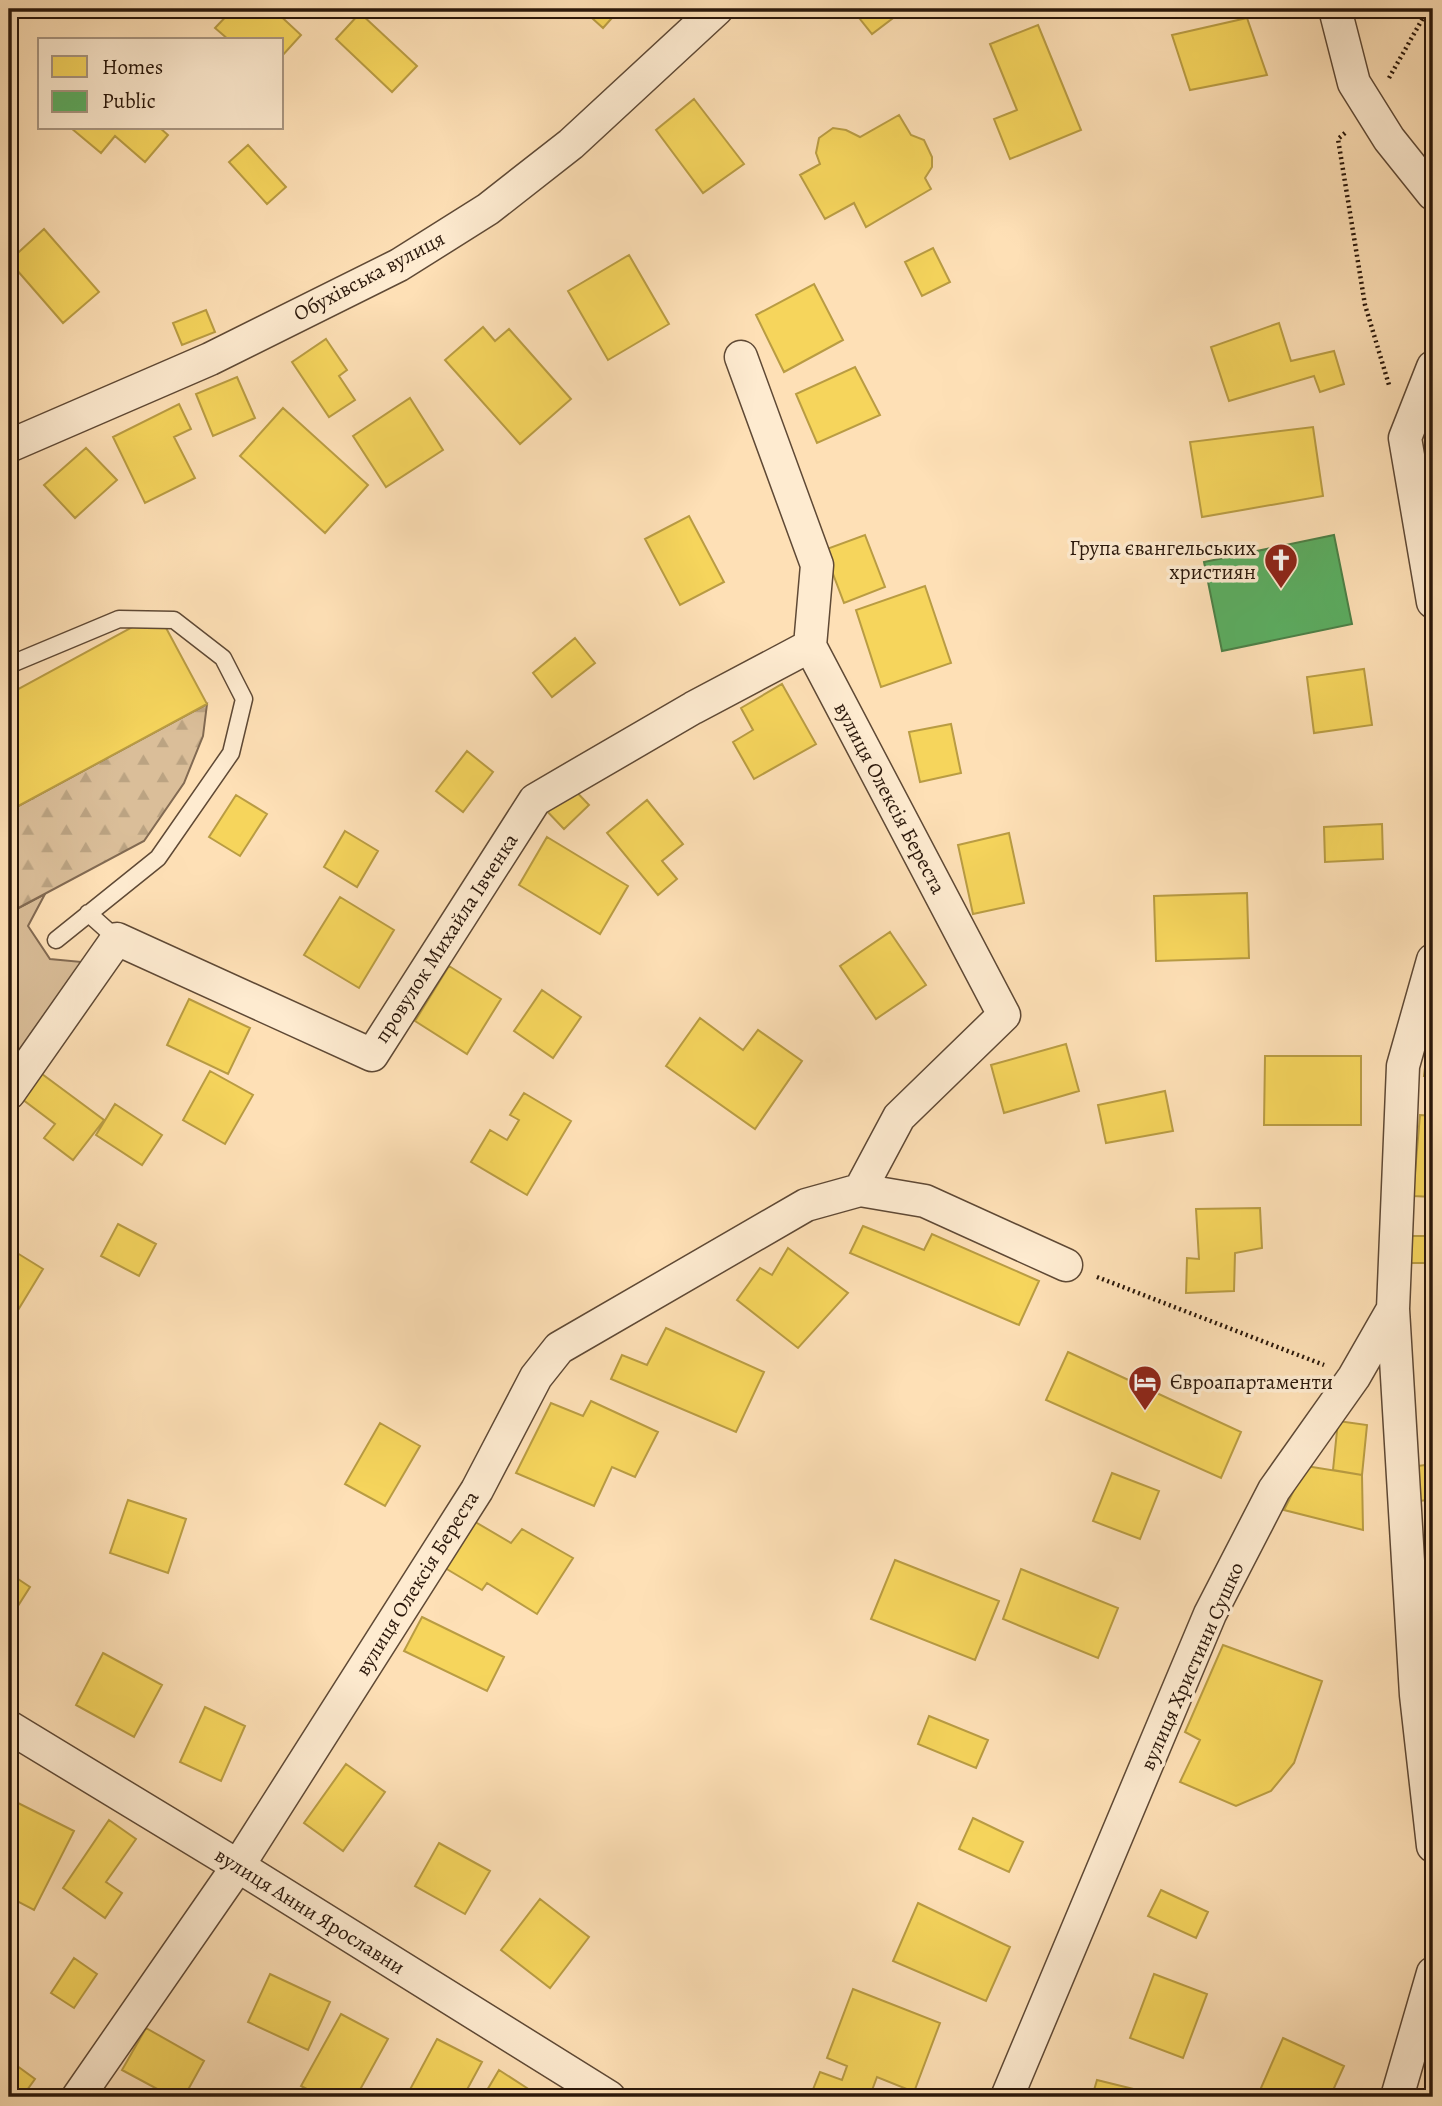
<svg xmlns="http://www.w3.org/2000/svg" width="1442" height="2106" viewBox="0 0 1442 2106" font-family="Alegreya,serif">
	<defs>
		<pattern id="forest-firs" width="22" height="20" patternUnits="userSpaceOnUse" patternTransform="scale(1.75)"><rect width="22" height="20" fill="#dabe99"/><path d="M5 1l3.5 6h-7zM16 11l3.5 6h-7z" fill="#bba382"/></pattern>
	</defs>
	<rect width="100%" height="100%" fill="#fee0b6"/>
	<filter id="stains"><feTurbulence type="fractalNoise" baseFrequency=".00286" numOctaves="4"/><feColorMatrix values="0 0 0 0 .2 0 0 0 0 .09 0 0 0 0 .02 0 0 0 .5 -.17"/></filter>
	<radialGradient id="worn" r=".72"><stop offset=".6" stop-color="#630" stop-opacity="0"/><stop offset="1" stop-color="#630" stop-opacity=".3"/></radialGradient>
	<path fill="#dabe99" stroke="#826a52" stroke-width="2" d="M45,894L28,926L50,959L82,962L13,1059L9,1058V913Z"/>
	<path fill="url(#forest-firs)" stroke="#826a52" stroke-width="2" d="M207,704L203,736L184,783L144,841L9,913V811Z"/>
	<path fill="#f6d55c" stroke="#b99c43" stroke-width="2" d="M233,9H273L301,35L282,56V40H229L215,28Z
		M582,9H620L603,28Z
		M852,9H905L872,34Z
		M360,13L417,66L392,92L336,39Z
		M1247,18L1267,75L1190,90L1172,35Z
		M1038,25L1081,130L1010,159L994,119L1017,110L990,44Z
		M694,99L744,164L703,193L656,130Z
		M899,115L911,135L924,140L932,157V167L925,178L931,189L866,227L854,203L825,219L800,175L820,164L816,153L819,138L833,128L846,130L860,137Z
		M71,128H160L168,135L145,162L115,136L101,153Z
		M248,145L286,187L267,204L229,162Z
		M44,229L99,292L63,323L9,261Z
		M933,248L950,282L922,296L905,262Z
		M629,255L669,324L608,360L568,291Z
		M814,284L843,340L784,372L756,315Z
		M206,310L215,332L182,345L173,323Z
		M1279,323L1291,361L1334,351L1344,384L1320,392L1314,376L1229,401L1211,347Z
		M483,327L495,341L509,329L571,399L520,444L445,360Z
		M326,339L347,370L339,376L355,400L329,417L292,362Z
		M855,367L880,415L817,443L796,394Z
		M237,377L255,418L213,436L196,394Z
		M410,398L443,450L386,487L353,436Z
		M179,404L191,429L174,437L195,478L145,503L113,437Z
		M283,408L368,485L325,533L240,456Z
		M1313,427L1323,496L1202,517L1190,442Z
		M86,448L117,480L75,518L44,485Z
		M689,516L724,582L680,605L645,539Z
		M865,535L885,587L844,603L824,550Z
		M925,586L951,663L881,687L856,610Z
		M158,613L207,704L9,811V694Z
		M575,638L595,663L552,697L533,673Z
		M1364,669L1372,725L1314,733L1307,677Z
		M782,684L816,744L754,779L733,742L753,730L741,708Z
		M951,724L961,773L920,782L909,732Z
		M467,751L493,772L463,812L436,791Z
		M567,782L589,805L564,829L543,807Z
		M236,795L267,814L240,856L209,837Z
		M647,800L683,844L662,861L677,879L658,895L607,833Z
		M1382,824L1383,859L1325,862L1324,827Z
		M345,831L378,851L357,887L324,867Z
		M1009,833L1024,903L973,914L958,845Z
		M547,837L628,886L600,934L519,885Z
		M1247,893L1249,958L1156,961L1154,896Z
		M340,897L394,930L359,988L304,955Z
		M890,932L926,985L876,1019L840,966Z
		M449,966L501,999L467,1054L415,1021Z
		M542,990L581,1017L553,1058L514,1031Z
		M189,999L250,1028L228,1074L167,1045Z
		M1432,1011L1433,1076H1424Z
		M700,1018L743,1050L758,1030L802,1061L755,1129L666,1066Z
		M1066,1044L1079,1091L1004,1113L991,1065Z
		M1265,1056H1361V1125H1264Z
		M38,1071L104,1120L73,1160L44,1138L55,1124L18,1096Z
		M210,1071L253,1095L225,1144L183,1120Z
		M1165,1091L1173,1131L1106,1143L1098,1105Z
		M524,1093L571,1121L527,1195L471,1162L490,1130L507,1140L519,1120L510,1115Z
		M115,1104L162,1135L142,1165L96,1135Z
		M1420,1115L1433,1116V1197L1413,1196Z
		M1260,1208L1262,1248L1235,1253L1234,1291L1186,1293L1187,1258L1199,1259L1196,1209Z
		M118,1224L156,1244L139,1276L101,1256Z
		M863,1226L924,1250L932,1234L1039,1281L1019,1325L850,1253Z
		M1403,1236H1433V1263H1402Z
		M9,1248L43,1269L9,1325Z
		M788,1248L848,1293L798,1348L737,1300L760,1268L772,1275Z
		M666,1328L764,1372L736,1432L611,1379L622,1355L647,1365Z
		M1068,1352L1241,1432L1221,1478L1046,1400Z
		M591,1401L658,1432L635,1477L612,1467L594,1506L516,1473L551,1403L583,1416Z
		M1338,1421L1367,1425L1362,1475L1333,1470Z
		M380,1423L420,1446L385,1506L345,1484Z
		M1433,1464V1499L1414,1502L1410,1467Z
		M1306,1466L1362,1475L1363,1530L1284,1510Z
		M1112,1473L1159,1491L1140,1539L1093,1521Z
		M128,1500L186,1519L168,1573L110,1553Z
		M472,1520L511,1543L522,1529L573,1558L537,1614L487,1583L482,1590L440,1565Z
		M895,1560L999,1601L975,1660L871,1619Z
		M1021,1569L1118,1608L1098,1658L1003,1619Z
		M1433,1572V1612H1426L1424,1573Z
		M9,1573L30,1587L9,1620Z
		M422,1617L504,1657L487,1691L404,1651Z
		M1223,1645L1322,1681L1294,1763L1271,1791L1236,1806L1180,1782L1200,1740L1185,1732Z
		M103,1653L162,1685L134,1737L76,1705Z
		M205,1707L245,1726L221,1781L180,1762Z
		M929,1716L988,1740L976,1768L918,1744Z
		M346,1764L385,1792L343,1851L304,1823Z
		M14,1801L74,1831L34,1910L9,1897V1810Z
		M973,1818L1023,1842L1009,1872L959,1849Z
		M109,1820L136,1839L106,1882L122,1893L105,1918L63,1888Z
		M439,1843L490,1871L465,1914L415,1886Z
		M1161,1890L1208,1912L1196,1938L1148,1916Z
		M540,1899L589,1937L550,1988L501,1950Z
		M918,1903L1010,1947L986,2001L893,1961Z
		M74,1958L97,1974L74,2008L51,1993Z
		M270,1974L330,2002L308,2050L248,2022Z
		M1154,1974L1207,1994L1183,2058L1130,2038Z
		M853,1989L940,2023L914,2092L877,2077L871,2093L882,2097H810L820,2072L842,2080L847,2066L827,2058Z
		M341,2014L388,2039L356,2097H322L301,2086Z
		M146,2028L204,2061L184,2097H172L122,2070Z
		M1283,2038L1344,2066L1330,2097H1257Z
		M437,2039L482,2062L463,2097H406Z
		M9,2060L35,2079L22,2097H9Z
		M499,2070L530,2090L526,2097H483Z
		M1097,2080L1154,2094V2097H1092Z"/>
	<path fill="#5aae61" stroke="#4c8147" stroke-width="2" d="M1334,535L1352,624L1222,651L1204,562Z"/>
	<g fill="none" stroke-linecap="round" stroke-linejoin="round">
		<g stroke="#5f4935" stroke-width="19">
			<path id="lane" d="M9,665L119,619L174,620L223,658L244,699L231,753L158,858L56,940
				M88,913L117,939"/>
		</g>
		<g stroke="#5f4935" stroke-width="35">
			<path id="street" d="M1335,9L1354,83L1389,139L1433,194
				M741,357L817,565L810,646L1004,1015L899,1117L860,1190
				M1433,367L1405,438L1433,602
				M9,446L210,359L399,265L488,209L571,144L717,9
				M9,1093L117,939L372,1055L535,800L693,708L810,646
				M1393,1309L1416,1695L1433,1846
				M9,1727L238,1866L609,2097
				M78,2097L238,1866L477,1490L536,1377L559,1348L806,1205L860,1190L925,1201L1066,1265
				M1007,2097L1210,1614L1274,1490L1354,1377L1393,1309L1403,1066L1433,960
				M1397,2097L1433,1973"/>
		</g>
		<path stroke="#2a170a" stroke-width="4.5" stroke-dasharray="2 3.5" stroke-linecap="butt" d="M1389,78L1428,9
			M1345,133L1338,139L1365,305L1389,385
			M1097,1277L1324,1365"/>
		<use href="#lane" stroke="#feebd0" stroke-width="16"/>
		<use href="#street" stroke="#feebd0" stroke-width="32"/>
	</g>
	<defs>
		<g id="church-pin" transform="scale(1.75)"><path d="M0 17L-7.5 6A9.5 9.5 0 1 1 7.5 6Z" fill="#8f2418" stroke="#feebd0"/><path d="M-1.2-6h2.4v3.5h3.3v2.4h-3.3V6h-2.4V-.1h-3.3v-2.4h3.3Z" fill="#fff"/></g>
		<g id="hotel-pin" transform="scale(1.75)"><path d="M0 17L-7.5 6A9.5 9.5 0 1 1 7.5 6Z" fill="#8f2418" stroke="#feebd0"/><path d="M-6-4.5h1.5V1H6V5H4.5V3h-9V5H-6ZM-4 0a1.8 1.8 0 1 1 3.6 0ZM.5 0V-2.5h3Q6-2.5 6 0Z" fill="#fff"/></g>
	</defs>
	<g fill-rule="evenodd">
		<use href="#church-pin" x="1281" y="560"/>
		<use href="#hotel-pin" x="1145" y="1382"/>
	</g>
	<g text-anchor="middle" stroke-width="7" stroke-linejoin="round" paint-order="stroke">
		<g font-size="21" fill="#2a170a" stroke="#feebd0">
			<text transform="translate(369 276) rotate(-28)" y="7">Обухівська вулиця</text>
			<text transform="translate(890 798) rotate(62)" y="7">вулиця Олексія Береста</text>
			<text transform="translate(446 938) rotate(-57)" y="7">провулок Михайла Івченка</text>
			<text transform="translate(417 1583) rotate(-58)" y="7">вулиця Олексія Береста</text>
			<text transform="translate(1192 1666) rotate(-66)" y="7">вулиця Христини Сушко</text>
			<text transform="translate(310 1911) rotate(32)" y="7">вулиця Анни Ярославни</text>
		</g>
		<g font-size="21" fill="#2a170a" stroke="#feebd0" text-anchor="end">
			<text x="1256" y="555">Група євангельських<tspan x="1256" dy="24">християн</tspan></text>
			<text x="1170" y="1389" text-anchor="start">Євроапартаменти</text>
		</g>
	</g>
	<rect width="1442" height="2106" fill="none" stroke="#fee0b6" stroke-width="35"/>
	<rect x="10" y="10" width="1421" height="2085" fill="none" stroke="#2a170a" stroke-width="3.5"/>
	<rect x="18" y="18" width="1407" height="2071" fill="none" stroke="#2a170a" stroke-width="2"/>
	<rect x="38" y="38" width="245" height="91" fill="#feebd0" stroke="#a99681" stroke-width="2"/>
	<rect x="52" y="56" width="35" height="21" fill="#f6d55c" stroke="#a99681" stroke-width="2"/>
	<text x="102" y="74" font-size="21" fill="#2a170a">Homes</text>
	<rect x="52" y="91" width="35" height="21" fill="#5aae61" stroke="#a99681" stroke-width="2"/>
	<text x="102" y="108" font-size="21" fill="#2a170a">Public</text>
	<rect width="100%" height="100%" filter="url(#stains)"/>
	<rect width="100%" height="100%" fill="url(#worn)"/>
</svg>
